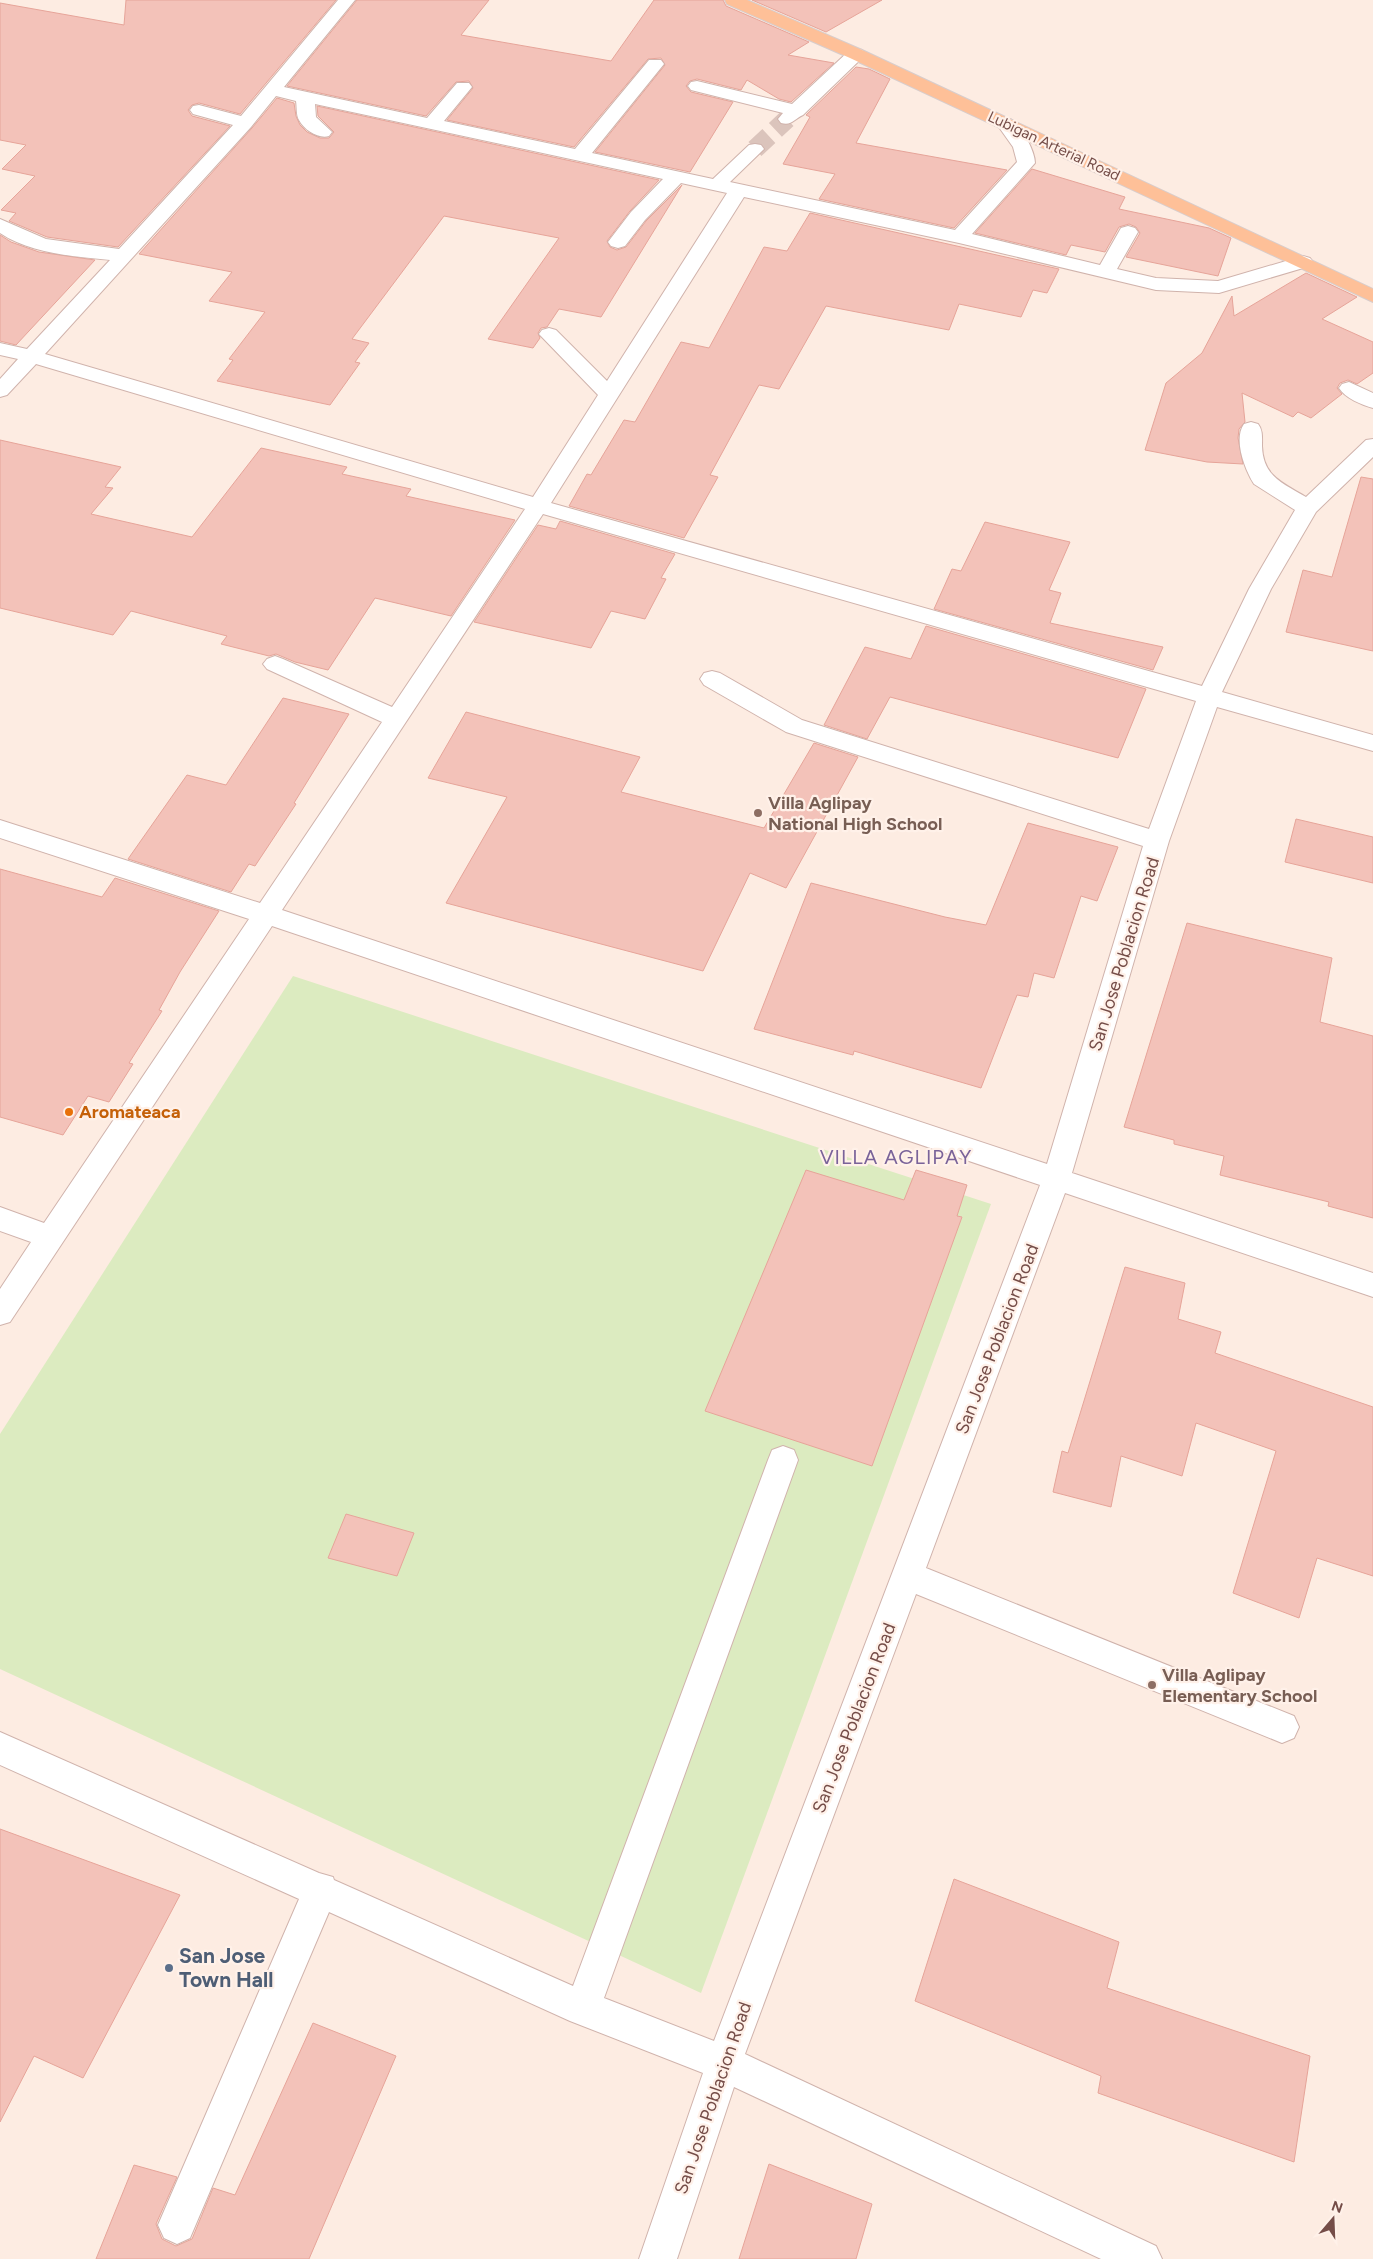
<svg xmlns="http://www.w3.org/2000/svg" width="1373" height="2259" viewBox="0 0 1373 2259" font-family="Figtree,sans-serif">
	<rect width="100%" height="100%" fill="#fdece2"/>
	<path fill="#dcebc0" d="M293,976L991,1204L701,1993L0,1669V1434Z"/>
	<path fill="#f3c2b9" stroke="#e6a499" d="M126,0H336L240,114L199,103L192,105L188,110L192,116L230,126L118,247L47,237L9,221L16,213L1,210L35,176L2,169L26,145L0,140V3L124,25Z
		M357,0H489L461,35L611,61L654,0H723L726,6L809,42L788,55L834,63L791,102L779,99L747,80L741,90L697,79L690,81L686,86L691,92L733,102L690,172L595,152L665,65L661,58L648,59L574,147L447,120L473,88L469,81L456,82L426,116L287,86Z
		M752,0H882L826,32Z
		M856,67L869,69L890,79L856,143L1007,170L954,228L819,199L835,174L783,164L810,117L806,115Z
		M277,98L294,103L296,116L300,125L307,132L320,138H329L334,132L318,116L317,106L659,180L630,211L607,241L610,247L617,250L626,247L646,221L682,185L601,317L559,309L547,327L541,328L538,333L540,338L533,348L488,339L559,238L444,216L352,339L369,343L355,362L360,363L330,405L217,381L233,360L229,359L265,312L209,301L232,272L139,254L252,128Z
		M1032,169L1125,197L1119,209L1209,228L1231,238L1218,276L1126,257L1140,233L1136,227L1129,224L1119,227L1105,252L1071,245L1066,255L975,233Z
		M810,213L1059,269L1047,293L1033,290L1021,317L959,304L949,330L826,306L779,389L759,385L710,475L718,477L684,538L569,506L587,474L591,475L624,420L635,422L681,342L709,348L764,247L787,251Z
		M0,235L11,242L39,252L95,260L16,345L0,341Z
		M1306,273L1357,297L1322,319L1373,342V373L1357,384L1348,380L1340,383L1337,388L1342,394L1311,418L1298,412L1293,417L1242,393L1245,422L1239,429L1238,438L1243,464L1207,462L1145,450L1166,383L1202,353L1232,296L1234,316Z
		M0,440L121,467L105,487L113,488L91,514L192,537L261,448L347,467L342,474L411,489L406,496L515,520L451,616L375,598L328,670L295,662L276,654L269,656L221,644L227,636L131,611L113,635L0,608Z
		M1361,477L1373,479V651L1286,632L1303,570L1332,577Z
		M560,521L675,554L661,578L666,579L645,619L611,611L591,648L474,622L538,525L556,529Z
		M985,522L1070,542L1049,590L1061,593L1050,623L1163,647L1153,670L934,609L952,569L961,571Z
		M926,626L1146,689L1118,758L890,697L867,739L824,725L865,647L911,659Z
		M283,698L349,714L294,803L296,804L255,866L249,864L231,892L128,859L187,775L226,785Z
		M466,712L640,757L621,792L764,828L814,743L858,757L786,888L750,873L703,971L446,903L507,797L428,778Z
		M1296,819L1373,837V883L1285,862Z
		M1028,823L1118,847L1097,901L1081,896L1054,978L1034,973L1028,997L1017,995L981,1088L854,1051L853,1055L754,1029L811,883L945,917L986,925Z
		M0,869L102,897L115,878L219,911L180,972L159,1010L162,1011L129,1063L133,1064L109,1102L88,1096L63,1135L0,1117Z
		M1187,923L1332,958L1320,1022L1373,1036V1218L1328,1206L1329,1202L1220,1175L1224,1156L1174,1144V1140L1124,1127Z
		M806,1170L904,1200L916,1170L967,1185L957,1216L962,1217L872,1466L705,1411Z
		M1125,1267L1185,1283L1178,1319L1221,1332L1215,1353L1373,1407V1576L1317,1558L1299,1618L1233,1593L1276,1451L1196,1423L1182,1476L1121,1456L1111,1507L1053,1492L1062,1451L1068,1453Z
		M346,1514L414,1533L397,1576L328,1558Z
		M0,1829L180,1895L83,2078L34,2056L0,2122Z
		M954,1879L1119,1942L1107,1988L1310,2056L1294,2162L1098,2093L1101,2076L915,2001Z
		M313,2023L396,2056L309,2259H96L134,2165L177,2177L156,2224L162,2239L176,2246L192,2239L213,2188L235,2195Z
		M769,2164L872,2204L856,2259H739Z"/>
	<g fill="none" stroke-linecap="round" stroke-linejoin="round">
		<path stroke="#dbc4bc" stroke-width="19" stroke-dasharray="19 9" stroke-linecap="butt" d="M755,149L787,119"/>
		<g stroke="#d0b3ac" stroke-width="2">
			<path id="minor" d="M338,0H355L284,87L427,118L457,83H469L472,87L444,121L575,149L649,60H661L664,64L592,153L713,179L749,145L755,144L761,145L764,149L730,182L955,230L1017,162L1013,147L996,123L999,119C1002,118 1007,117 1010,119C1021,125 1035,151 1035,163L972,234L1100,265L1121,228L1128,226L1135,228L1138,232L1117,269L1156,278L1218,281L1303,256L1310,258L1313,262L1310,266L1219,293L1156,290L959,243L744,197L551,503L1202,686L1249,589L1295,510L1254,484C1245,470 1233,439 1244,424L1251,422L1258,424C1263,430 1262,438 1262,446C1263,477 1283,483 1306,497L1366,440L1373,439V457L1316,512L1271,589L1222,692L1373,735V751L1217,707L1169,841L1072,1173L1373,1273V1297L1065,1193L926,1568L1294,1716L1299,1727L1294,1738L1282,1743L916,1594L745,2054L1156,2246L1162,2259H1101L734,2087L677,2259H639L703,2073L570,2021L329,1912L190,2238L177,2244L164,2238L158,2225L299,1899L0,1765V1732L319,1873L333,1877L334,1880L573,1986L768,1460L772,1450L783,1446L794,1450L798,1460L604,1998L714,2041L1040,1185L272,926L10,1322L0,1325V1289L31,1242L0,1231V1207L44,1223L249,919L0,838V820L260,903L382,722L267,669L263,664L267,659L275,656L283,659L392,707L525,509L36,364L7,395L0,397V379L18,359L0,355V343L27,349L110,260C74,256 31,254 0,233V219L46,239L119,249L233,125L193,114L190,110L193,106L199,105L241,116ZM276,96L296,101C297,107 296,115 299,120C305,131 319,139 329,136L332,132L316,117L315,104L663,179L631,212L608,242L611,246L618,248L625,246L645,220L681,183L727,193L607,381L556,330L549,328L542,330L539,334L598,395L533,497L45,354L251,127ZM543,514L1196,701L1149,829L802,720L720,673L712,671L704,673L700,679L704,685L786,732L1143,846L1047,1164L282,910Z
				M856,49L862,50L865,54L862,58L803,115C794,119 792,126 781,123L778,119L783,113L691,90L688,86L691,82L697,81L792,104L850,50Z
				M1349,382L1373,393V408C1362,405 1345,398 1339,388L1342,384Z"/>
		</g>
		<g stroke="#d8cdcc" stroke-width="2">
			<path id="major" d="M725,0H747L862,50L1373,289V302L850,58L727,4Z"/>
		</g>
		<use href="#minor" fill="#fff" fill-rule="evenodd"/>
		<use href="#major" fill="#fec098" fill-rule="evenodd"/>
	</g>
	<g fill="#8d6e63" stroke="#fff1e9" stroke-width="2">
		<circle cx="758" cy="813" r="5"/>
		<circle cx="1152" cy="1685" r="5"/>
	</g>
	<circle fill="#e8710a" stroke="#fff1e9" stroke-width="2" cx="69" cy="1112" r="5"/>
	<circle fill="#5c6f8a" stroke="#fff1e9" stroke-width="2" cx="169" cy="1968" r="5"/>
	<g text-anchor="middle" stroke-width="4.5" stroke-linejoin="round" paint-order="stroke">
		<g font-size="15" fill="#754d48" stroke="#fff1e9">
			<text transform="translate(1054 146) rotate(25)" y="5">Lubigan Arterial Road</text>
		</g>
		<g font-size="18" font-weight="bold" fill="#785e54" stroke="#fff1e9" text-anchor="start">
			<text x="768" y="809">Villa Aglipay<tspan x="768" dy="21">National High School</tspan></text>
			<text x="1162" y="1681">Villa Aglipay<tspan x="1162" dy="21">Elementary School</tspan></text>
		</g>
		<g font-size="18" fill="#754d48" stroke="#fff1e9">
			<text transform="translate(1124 954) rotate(-73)" y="6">San Jose Poblacion Road</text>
			<text transform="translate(997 1339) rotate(-69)" y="6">San Jose Poblacion Road</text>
			<text transform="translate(854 1718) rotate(-69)" y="6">San Jose Poblacion Road</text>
			<text transform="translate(713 2098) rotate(-71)" y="6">San Jose Poblacion Road</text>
		</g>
		<g font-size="18" font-weight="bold" fill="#c56008" stroke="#fff1e9" text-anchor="start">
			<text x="79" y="1118">Aromateaca</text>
		</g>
		<g font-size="20" letter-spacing="1" fill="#7a6399" stroke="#fff1e9">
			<text x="896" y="1164">VILLA AGLIPAY</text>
		</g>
		<g font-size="21" font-weight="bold" fill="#4e5e75" stroke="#fff1e9" text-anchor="start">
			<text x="179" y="1963">San Jose<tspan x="179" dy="24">Town Hall</tspan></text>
		</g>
	</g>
	<g transform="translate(1333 2219) rotate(19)" stroke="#fff1e9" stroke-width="4" paint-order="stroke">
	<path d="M0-4L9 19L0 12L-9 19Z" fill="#754d48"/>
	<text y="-8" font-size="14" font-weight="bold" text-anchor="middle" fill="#754d48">N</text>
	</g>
</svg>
